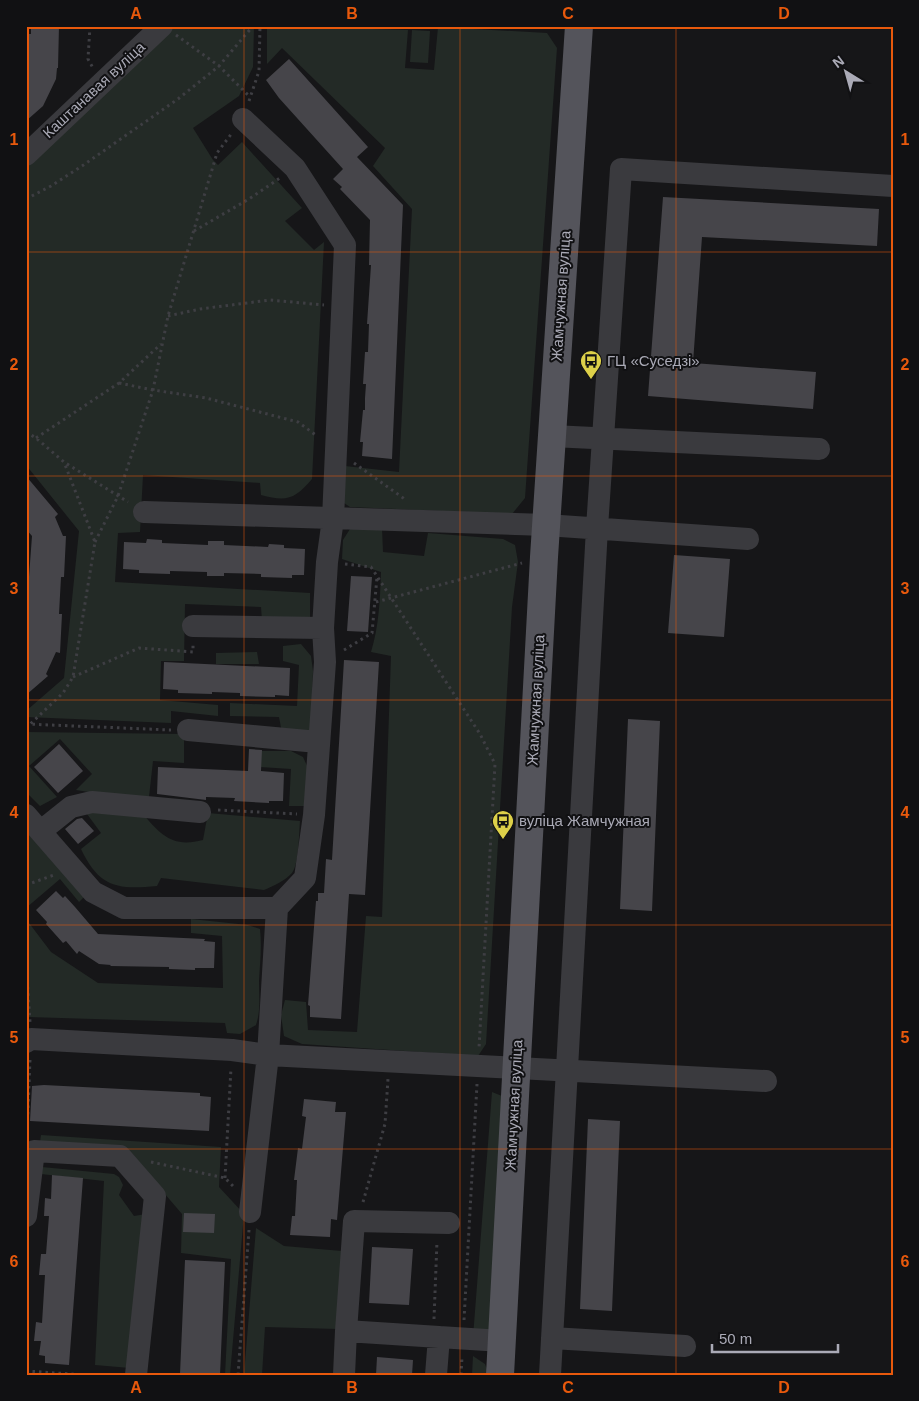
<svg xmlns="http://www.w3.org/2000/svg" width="919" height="1401" viewBox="0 0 919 1401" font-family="Helvetica,sans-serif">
	<rect width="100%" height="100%" fill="#161618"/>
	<path fill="#232a26" d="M156,26H254L253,67L239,96L193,128L213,160L218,165L242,142L302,208L285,221L314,250L324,242L312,479C295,499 287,502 261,495L260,483L143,475L140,532L118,533L115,582L310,593V622L262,621L261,607L185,604L184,661H161L160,700L218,705V716L171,711V723L26,717V711L64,678L79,531L26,465V161Z
		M267,26L408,30L405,68L434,70L438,27L547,33L557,48L525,498L512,514L350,507L344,503L345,466L399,472L412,209L373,166L385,148L282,48L267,64Z
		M412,30L430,31L428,63L410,62Z
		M382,528L383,552L424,556L428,533L503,539L515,545L518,562L512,607L486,1044L478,1056L302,1044L284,1036L281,1015L285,1000L306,1002L308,1030L357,1032L366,916L382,917L391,656L371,652C379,626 380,600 381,572L342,559L343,540L350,529Z
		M301,644L311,656L313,671L311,734L282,733L279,717L230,716V703L297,706L299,665L283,661V646Z
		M257,652L259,664H216V653Z
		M26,732L184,734V763L153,761L149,797L95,793L76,790L92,774L60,739L29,766L57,797L40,806L26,792Z
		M261,751H291L303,757L308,768L304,806H289L291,769L260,767Z
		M97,810L142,813C161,835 172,848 203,840L208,813L300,821C299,833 299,864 292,873C285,881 273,886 264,890L161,878L157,886C117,890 99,887 81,849L101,833L87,814Z
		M26,828L88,893L79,902L60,879L26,908Z
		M26,919L51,952L98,983L223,988L222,936L191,933V919L248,925L260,929C262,947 260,963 259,981C259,996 261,1010 256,1025L240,1034L227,1033L225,1023L28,1017L26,1019Z
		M492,1092L502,1096L495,1327L473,1337Z
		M41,1135L221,1147L219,1187L244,1214L230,1375H225L231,1259L181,1253L182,1214L129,1152L40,1142Z
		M42,1167L114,1174L119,1177L123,1185L119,1195L134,1216L146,1214L130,1368L95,1365L104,1181L41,1174Z
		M256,1228L284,1246L342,1251L338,1329L265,1327L262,1375H244Z
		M473,1356L485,1364L489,1375H472Z"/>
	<path fill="#46454a" d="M31,26H59L58,68H57L56,79L43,106L26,121L29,34H31Z
		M289,59L368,147L357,157L403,205L392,459L362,456L363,442H360L363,410H365V398L366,384H363L365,352H368L369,324H367L371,265H369L370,220L340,189L342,187L333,179L343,169L279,98L266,80Z
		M663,197L879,209L877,246L702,237L693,363L816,372L813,409L648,396Z
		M26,476L58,514L55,517L63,536H66L64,577H61L59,614H62L60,653L56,652L46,674L48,676L26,695V617L32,536L26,529Z
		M147,539L162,540V543L208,545V541H224V545L268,547L269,544L284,545V548L305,549L304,575H292V578L261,577V574L224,573V576H207V572L170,571V574L139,573V570L123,569L124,542L146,543Z
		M674,555L730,559L724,637L668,633Z
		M351,576L372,577L368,632L347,631Z
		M344,660L379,662L365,895L349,894L341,1019L310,1017V1006L308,1005L316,901H318V893H324L326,859L332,860Z
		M164,662L290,668L289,696L275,695V697L240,696V693L212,692V694L178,693V690L163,689Z
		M628,719L660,721L652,911L620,909Z
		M59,744L83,771L58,793L34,767Z
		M249,749L262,750L261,771L284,773L283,801H269V803L234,801L235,798L206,797V800L157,794L158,767L248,771Z
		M82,818L94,831L78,844L65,829L77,819Z
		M56,891L63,898L65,896L75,907L98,934L205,939L204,941L215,942L214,968H195V970L169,969V967L110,966L111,965L99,964L79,951L77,954L66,941L63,943L46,924L47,922L36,910Z
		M44,1085L200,1093V1096L211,1097L209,1131L30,1121L32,1086Z
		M304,1099L336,1102L335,1112H346L337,1220L331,1219L330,1237L290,1235L292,1216H295L297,1180H294L298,1148L302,1149L306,1117L302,1116Z
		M588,1119L620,1121L612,1311L580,1309Z
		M52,1175L83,1178L69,1365L45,1363V1356L39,1355L41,1341H34L36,1322L42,1323L45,1275H39L41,1254H46L49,1216H44L45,1198L51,1199Z
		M184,1213L215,1214L214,1233L183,1232Z
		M372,1247L413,1249L409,1305L369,1303Z
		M185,1260L225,1262L220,1375L180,1374Z
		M377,1357L413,1360L412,1375H376Z"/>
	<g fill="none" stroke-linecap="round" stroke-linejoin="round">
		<path stroke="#3e3e43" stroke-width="3" stroke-dasharray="2.5 4" stroke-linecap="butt" d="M90,26L88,59L93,68
			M420,26H433
			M176,35L219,66L250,97
			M249,101L259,71L260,26
			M26,199L51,186L82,166L178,99L219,66L253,26
			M194,231L249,199L280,178
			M168,316L200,309L270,300L324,305
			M119,383L153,390L206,398L298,422L317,436
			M26,432L36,438L64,462L128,502
			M36,438L119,383L161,344
			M354,463L406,500
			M95,542L118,496L153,390L168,316L217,153L232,133
			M345,564L371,567L480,734L495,764L479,1048
			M376,602L522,563
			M344,650L372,633L377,577
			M73,677L139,648L193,652V645
			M26,724L171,730
			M26,728L63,693L73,677L95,542L64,462
			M218,810L297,814
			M26,885L54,875
			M26,961L30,1022
			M27,1134L30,1060
			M151,1162L225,1178L233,1186
			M225,1178L231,1068
			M363,1202L385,1124L388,1079
			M434,1319L437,1241
			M464,1320L477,1084
			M26,1371L86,1375
			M238,1375L249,1230
			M461,1375L462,1357"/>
		<path stroke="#3a3a3e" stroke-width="22" d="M243,119L295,168L345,245L333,519L327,562L323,628L325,662L314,815L305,878L277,908L268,1055L250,1212
			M26,155L162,26
			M552,436L819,449
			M144,512L546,525L748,539
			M193,626L323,628
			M188,730L318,742
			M26,815L93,892L124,908H277
			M41,831L71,807L92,802L200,812
			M26,1042L31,1039L232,1050L268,1055L766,1081
			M26,1216L34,1151L120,1156L155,1196L136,1375
			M439,1337L346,1331L354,1221L449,1223
			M552,1338L685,1346
			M344,1375L346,1331
			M436,1375L439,1337L502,1341
			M550,1375L597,528L621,169L893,186"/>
		<path stroke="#54545b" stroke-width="28" d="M500,1375L544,557L579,26"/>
	</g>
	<path fill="none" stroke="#e8590c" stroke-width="1" stroke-opacity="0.55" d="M244,26V1375M460,26V1375M676,26V1375M26,252H893M26,476H893M26,700H893M26,925H893M26,1149H893"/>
	<defs>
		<g id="bus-pin" transform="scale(1.125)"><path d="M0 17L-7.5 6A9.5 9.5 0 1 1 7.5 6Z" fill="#ddd049" stroke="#111113"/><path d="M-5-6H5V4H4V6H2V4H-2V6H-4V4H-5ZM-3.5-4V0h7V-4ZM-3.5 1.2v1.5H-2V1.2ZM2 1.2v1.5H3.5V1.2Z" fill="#111"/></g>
	</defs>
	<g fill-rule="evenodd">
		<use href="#bus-pin" x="591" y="361"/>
		<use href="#bus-pin" x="503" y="821"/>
	</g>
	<g text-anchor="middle" stroke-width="4" stroke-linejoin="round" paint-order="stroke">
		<g font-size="15" fill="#aaaab6" stroke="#111113">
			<text transform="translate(94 90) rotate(-43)" y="5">Каштанавая вуліца</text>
			<text transform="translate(561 296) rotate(-86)" y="5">Жамчужная вуліца</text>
			<text transform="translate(536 700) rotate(-87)" y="5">Жамчужная вуліца</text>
			<text transform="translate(514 1105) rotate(-87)" y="5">Жамчужная вуліца</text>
		</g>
		<g font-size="15" fill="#aaaab6" stroke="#111113" text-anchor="start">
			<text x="607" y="366">ГЦ «Суседзі»</text>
			<text x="519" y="826">вуліца Жамчужная</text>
		</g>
	</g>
	<rect width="919" height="1401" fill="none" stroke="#111113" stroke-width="55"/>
	<g transform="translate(846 72) rotate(323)" stroke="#111113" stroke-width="4" paint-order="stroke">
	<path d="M0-4L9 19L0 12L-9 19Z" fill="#aaaab6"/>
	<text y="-8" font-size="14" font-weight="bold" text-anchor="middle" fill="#aaaab6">N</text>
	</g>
	<path d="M712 1344v8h126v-8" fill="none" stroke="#aaaab6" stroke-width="2.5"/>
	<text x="719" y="1344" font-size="15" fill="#aaaab6" stroke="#111113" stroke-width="4" paint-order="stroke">50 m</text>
	<rect x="28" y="28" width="864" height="1346" fill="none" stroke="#e8590c" stroke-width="2"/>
	<g font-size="16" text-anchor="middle" font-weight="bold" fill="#e8590c">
		<text x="136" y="19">A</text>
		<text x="352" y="19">B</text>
		<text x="568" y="19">C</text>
		<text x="784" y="19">D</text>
		<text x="14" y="145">1</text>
		<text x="905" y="145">1</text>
		<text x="14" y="370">2</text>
		<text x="905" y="370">2</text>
		<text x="14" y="594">3</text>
		<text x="905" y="594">3</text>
		<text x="14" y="818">4</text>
		<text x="905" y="818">4</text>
		<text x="14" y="1043">5</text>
		<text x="905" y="1043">5</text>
		<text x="14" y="1267">6</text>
		<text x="905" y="1267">6</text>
		<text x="136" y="1393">A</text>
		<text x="352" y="1393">B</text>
		<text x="568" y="1393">C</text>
		<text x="784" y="1393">D</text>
	</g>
</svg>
